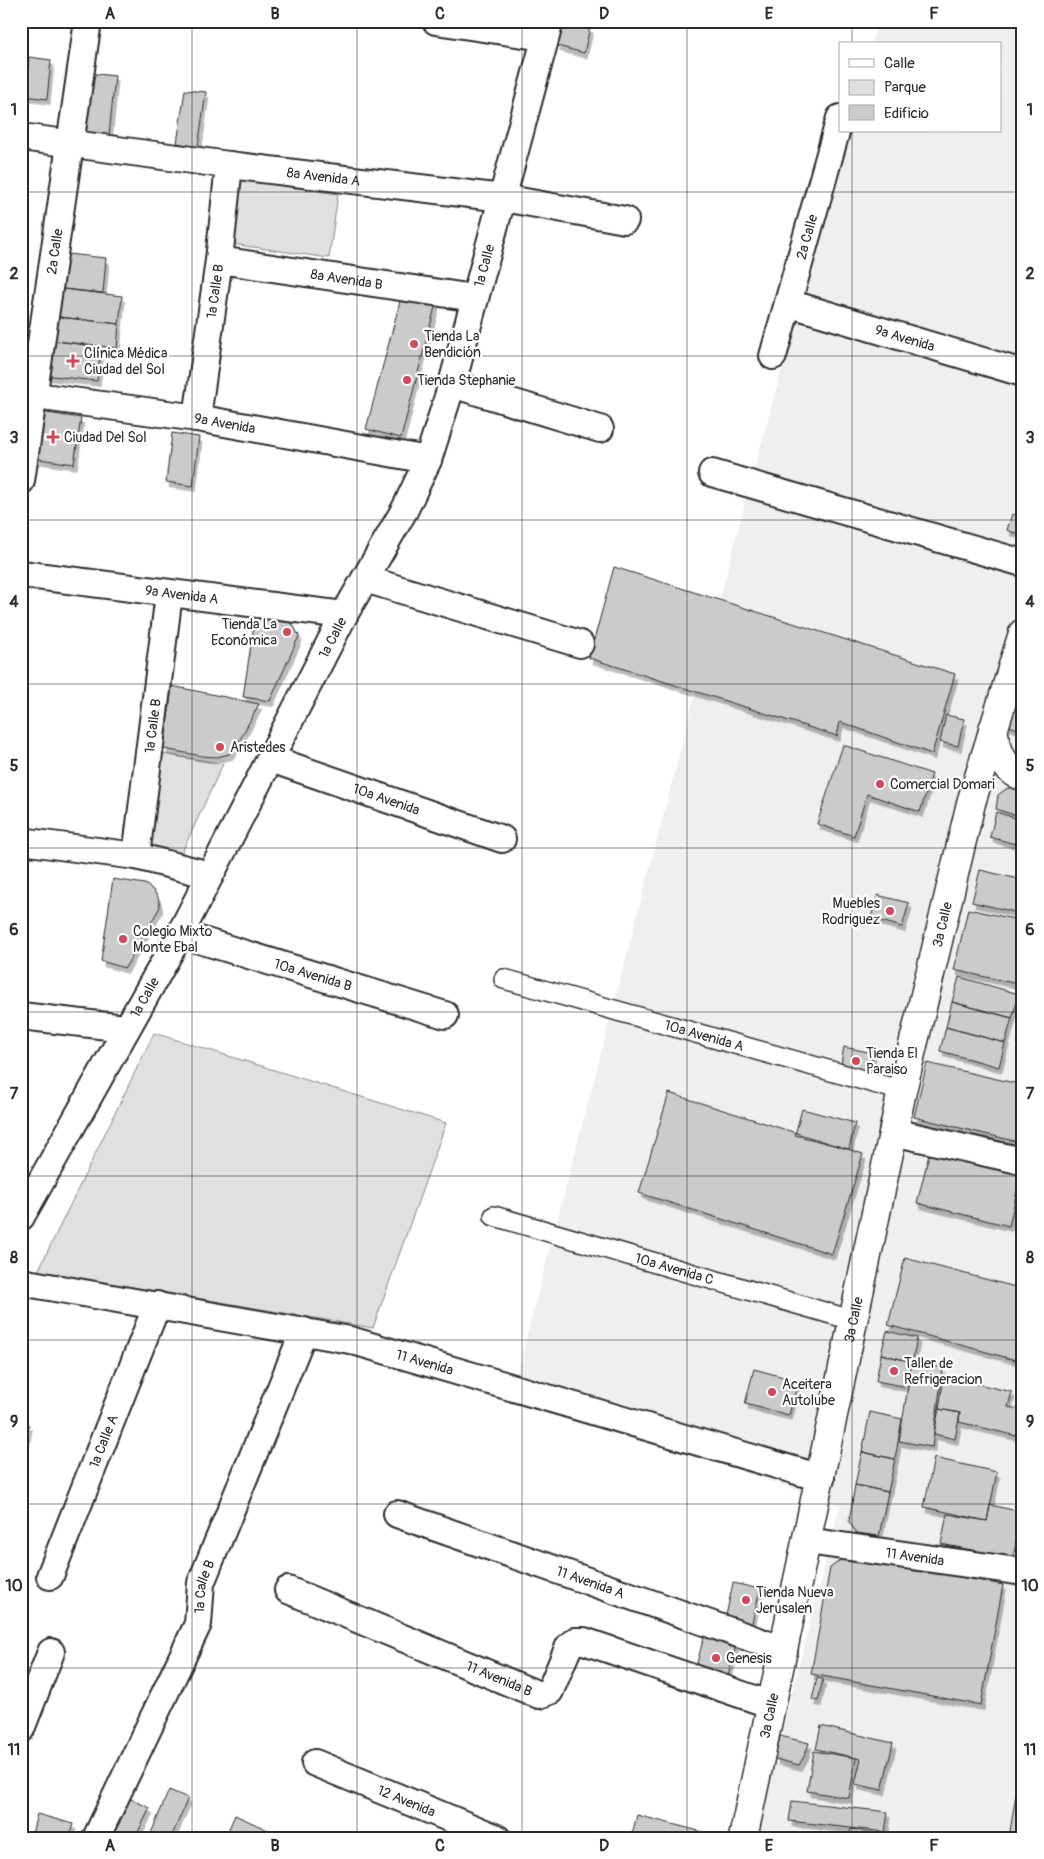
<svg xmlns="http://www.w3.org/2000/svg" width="1044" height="1859" viewBox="0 0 1044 1859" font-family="Pangolin,sans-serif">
	<defs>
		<filter id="shadow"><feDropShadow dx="3" dy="5.5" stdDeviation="0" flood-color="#0004"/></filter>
	</defs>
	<rect width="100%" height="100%" fill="#fff"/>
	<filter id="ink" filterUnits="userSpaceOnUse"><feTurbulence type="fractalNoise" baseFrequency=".02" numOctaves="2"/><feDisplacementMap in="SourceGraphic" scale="10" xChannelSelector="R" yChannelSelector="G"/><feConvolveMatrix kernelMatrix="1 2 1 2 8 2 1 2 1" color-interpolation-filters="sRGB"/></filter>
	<g filter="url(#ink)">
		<path fill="#efefef" d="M877,21H1023V1838H755L840,1505L512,1393L744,507L847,131H1000V44H871Z"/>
		<path fill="#e0e0e0" stroke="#868686" d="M242,180L338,194L329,258L232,244Z
			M152,752L223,764L178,861L140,853Z
			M154,1033L446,1123L373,1328L38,1271Z"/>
		<path fill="#cbcbcb" stroke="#2b2b2b" filter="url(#shadow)" d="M563,21L590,27L584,53L557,46Z
			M29,57L51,60L47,99L25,96Z
			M88,73L115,76L109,135L82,133Z
			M185,90L206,92L198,147L177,143Z
			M58,253L106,258L103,293L54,288Z
			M54,288L122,296L119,324L51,316Z
			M402,294L436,303L401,438L366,429Z
			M51,316L119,324L117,348L48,340Z
			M48,340L101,347L97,381L44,375Z
			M33,411L81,418L74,464L26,457Z
			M172,433L199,437L193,486L166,482Z
			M1012,514L1023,517V536L1007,530Z
			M614,567L955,674L932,754L840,722L837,736L589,658Z
			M255,618L292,623L299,636L270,701L243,697Z
			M172,686L259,704L236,747L229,754L217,757L202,756L164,749Z
			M1010,696L1023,699V731L1001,723Z
			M946,715L964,719L958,746L940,742Z
			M843,745L932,774L920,812L867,794L854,836L817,824Z
			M1016,786L1023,787V818L996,809L998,795L1006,789Z
			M996,812L1021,820L1015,844L990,837Z
			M980,870L1023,880V914L972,902Z
			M113,879L145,884L153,890L158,897L160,907L125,968L101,961Z
			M877,895L909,903L902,927L871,918Z
			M968,909L1023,921V964L1018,984L954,970Z
			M959,977L1019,994L1012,1018L952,1002Z
			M952,1002L1012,1018L1005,1043L946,1027Z
			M946,1027L1005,1043L999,1067L940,1051Z
			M844,1047L873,1053L868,1074L840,1069Z
			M927,1063L1023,1085V1143L914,1117Z
			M669,1093L863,1154L832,1254L639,1193Z
			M802,1109L855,1123L849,1149L795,1135Z
			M931,1147L1022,1169L1009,1226L917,1203Z
			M905,1258L1023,1289V1362L888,1325Z
			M887,1331L917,1338L912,1362L881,1354Z
			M881,1354L912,1362L908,1387L876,1381Z
			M912,1362L943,1368L932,1447L899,1441Z
			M754,1369L798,1381L789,1415L745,1404Z
			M944,1376L1012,1392L1008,1407L1023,1410L1021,1437L959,1422L960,1413L939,1409Z
			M939,1409L960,1413L955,1439L934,1434Z
			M870,1412L902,1419L895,1459L862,1452Z
			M21,1423L29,1425L26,1443L21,1442Z
			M862,1452L895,1459L888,1492L855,1485Z
			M934,1458L997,1472L987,1521L924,1507Z
			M855,1485L888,1492L879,1536L857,1533L849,1522Z
			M990,1505L1022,1512L1013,1558L941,1544L947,1514L987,1521Z
			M846,1556L1003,1585L981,1705L811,1674L830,1568Z
			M733,1583L760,1589L750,1631L724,1625Z
			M705,1633L737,1642L726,1684L694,1674Z
			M817,1678L823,1679L818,1701L812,1700Z
			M821,1726L893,1743L882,1790L855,1784L861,1759L816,1749Z
			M780,1736L809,1743L805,1755L799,1765L775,1759Z
			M1023,1750V1838H1009Z
			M814,1751L856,1758L849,1798L807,1791Z
			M169,1790L188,1798L171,1838H149Z
			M122,1795L150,1808L135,1838H102Z
			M792,1801L888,1812L885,1832L789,1821Z
			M37,1814L73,1824L69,1838H31Z
			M235,1815L270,1831L267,1838H225Z
			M637,1815L703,1832L701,1838H631Z
			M851,1829L881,1835L880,1838H849Z"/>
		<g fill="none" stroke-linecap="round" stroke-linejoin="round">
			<g stroke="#2b2b2b" stroke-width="22">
				<g id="pedestrian">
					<path id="s1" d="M504,979L902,1091"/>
					<path id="s2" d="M494,1216L855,1321"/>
				</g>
			</g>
			<g stroke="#2b2b2b" stroke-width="30">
				<g id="minor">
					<path d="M436,21L544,37"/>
					<path id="s3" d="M21,137L229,165L503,198L625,220"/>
					<path id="s4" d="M219,260L474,298"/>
					<path id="s5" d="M788,303L1023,373"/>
					<path id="s6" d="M773,356L840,118"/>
					<path d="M452,384L600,429"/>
					<path id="s7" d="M21,394L197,418L428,460"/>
					<path id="s8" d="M197,418L219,260L229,165"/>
					<path d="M712,473L1023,563"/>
					<path id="s9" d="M21,481L88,21"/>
					<path id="s10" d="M21,574L344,615"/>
					<path d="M365,579L580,644"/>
					<path id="s11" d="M271,759L502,839"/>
					<path d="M21,841L136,856L210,875"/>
					<path id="s12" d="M136,856L169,594"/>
					<path id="s13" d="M180,934L445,1015"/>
					<path d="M21,1016L125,1028"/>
					<path d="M893,1132L1023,1161"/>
					<path id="s14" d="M21,1217L180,934L344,615L405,509L428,460L452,384L550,21"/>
					<path id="s15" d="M21,1282L350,1340L821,1478"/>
					<path id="s16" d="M397,1514L784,1650"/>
					<path id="s17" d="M807,1541L1023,1572"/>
					<path id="s18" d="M50,1576L157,1305"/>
					<path id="s19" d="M288,1590L539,1695L550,1691L569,1646L575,1641H584L772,1705"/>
					<path d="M21,1729L51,1652"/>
					<path id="s20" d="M315,1763L497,1838"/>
					<path id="s21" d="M96,1838L198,1624L201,1583L304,1331"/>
				</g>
			</g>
			<g stroke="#2b2b2b" stroke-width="31">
				<g id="primary">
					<path d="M993,729C996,747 1002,771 1023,776"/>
					<path id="s22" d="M743,1838L902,1091L971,803L1023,633"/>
				</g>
			</g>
			<use href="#pedestrian" stroke="#fff" stroke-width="19"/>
			<use href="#minor" stroke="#fff" stroke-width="26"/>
			<use href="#primary" stroke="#fff" stroke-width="28"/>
		</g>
	</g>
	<path fill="none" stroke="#2b2b2b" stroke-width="1" stroke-opacity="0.55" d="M192,21V1838M357,21V1838M522,21V1838M687,21V1838M852,21V44M852,131V1838M21,192H1023M21,356H1023M21,520H1023M21,684H1023M21,848H1023M21,1012H1023M21,1176H1023M21,1340H1023M21,1504H1023M21,1668H1023"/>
	<g fill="#d1495b" stroke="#fff" stroke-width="2">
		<circle cx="414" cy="344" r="5"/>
		<path d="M70.5 353.5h5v5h5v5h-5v5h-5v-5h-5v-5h5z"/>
		<circle cx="407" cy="380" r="5"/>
		<path d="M50.5 429.5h5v5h5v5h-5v5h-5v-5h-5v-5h5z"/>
		<circle cx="287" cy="632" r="5"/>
		<circle cx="220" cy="747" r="5"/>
		<circle cx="880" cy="784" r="5"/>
		<circle cx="890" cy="911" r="5"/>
		<circle cx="123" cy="939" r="5"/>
		<circle cx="856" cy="1061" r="5"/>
		<circle cx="894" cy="1371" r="5"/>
		<circle cx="772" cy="1392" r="5"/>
		<circle cx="746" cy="1600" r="5"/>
		<circle cx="716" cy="1658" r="5"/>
	</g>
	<g text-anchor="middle" stroke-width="4.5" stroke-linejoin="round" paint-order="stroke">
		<g font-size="14" fill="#2b2b2b" stroke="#fff">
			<text dy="5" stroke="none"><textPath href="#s3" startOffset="305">8a Avenida A</textPath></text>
			<text dy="5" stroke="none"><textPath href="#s6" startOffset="124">2a Calle</textPath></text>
			<text dy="5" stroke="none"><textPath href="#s9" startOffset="232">2a Calle</textPath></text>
			<text dy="5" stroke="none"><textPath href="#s14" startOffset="1062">1a Calle</textPath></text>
			<text dy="5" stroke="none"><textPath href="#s4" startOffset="129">8a Avenida B</textPath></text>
			<text dy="5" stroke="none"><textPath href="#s8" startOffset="128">1a Calle B</textPath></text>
			<text dy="5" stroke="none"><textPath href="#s5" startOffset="122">9a Avenida</textPath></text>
			<text dy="5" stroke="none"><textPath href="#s7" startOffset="206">9a Avenida</textPath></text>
			<text dy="5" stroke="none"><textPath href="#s10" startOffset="162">9a Avenida A</textPath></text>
			<text dy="5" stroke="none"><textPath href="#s14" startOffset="658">1a Calle</textPath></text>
			<text dy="5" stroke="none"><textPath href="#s12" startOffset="131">1a Calle B</textPath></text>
			<text dy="5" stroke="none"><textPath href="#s11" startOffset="122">10a Avenida</textPath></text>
			<text dy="5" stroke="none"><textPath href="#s22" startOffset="935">3a Calle</textPath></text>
			<text dy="5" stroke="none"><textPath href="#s13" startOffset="139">10a Avenida B</textPath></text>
			<text dy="5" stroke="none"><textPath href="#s14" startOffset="252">1a Calle</textPath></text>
			<text dy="5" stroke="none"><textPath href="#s1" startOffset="208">10a Avenida A</textPath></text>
			<text dy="5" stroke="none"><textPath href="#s2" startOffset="188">10a Avenida C</textPath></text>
			<text dy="5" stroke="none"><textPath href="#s22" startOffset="530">3a Calle</textPath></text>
			<text dy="5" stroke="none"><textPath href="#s15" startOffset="412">11 Avenida</textPath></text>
			<text dy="5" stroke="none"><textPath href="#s18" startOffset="145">1a Calle A</textPath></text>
			<text dy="5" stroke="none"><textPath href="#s17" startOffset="109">11 Avenida</textPath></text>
			<text dy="5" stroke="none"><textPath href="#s16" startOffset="205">11 Avenida A</textPath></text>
			<text dy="5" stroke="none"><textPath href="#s21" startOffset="275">1a Calle B</textPath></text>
			<text dy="5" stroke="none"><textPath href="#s19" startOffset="229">11 Avenida B</textPath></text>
			<text dy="5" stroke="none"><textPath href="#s22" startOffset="125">3a Calle</textPath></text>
			<text dy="5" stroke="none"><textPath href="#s20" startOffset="99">12 Avenida</textPath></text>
		</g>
		<g font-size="14" fill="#2b2b2b" stroke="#fff" text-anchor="start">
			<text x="424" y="341">Tienda La<tspan x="424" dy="16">Bendición</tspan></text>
			<text x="84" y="358">Clínica Médica<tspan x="84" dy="16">Ciudad del Sol</tspan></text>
			<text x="417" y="385">Tienda Stephanie</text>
			<text x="64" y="442">Ciudad Del Sol</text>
			<text x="277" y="629" text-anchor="end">Tienda La<tspan x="277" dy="16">Económica</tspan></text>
			<text x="230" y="752">Aristedes</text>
			<text x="890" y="789">Comercial Domari</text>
			<text x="880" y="908" text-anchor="end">Muebles<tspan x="880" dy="16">Rodriguez</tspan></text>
			<text x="133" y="936">Colegio Mixto<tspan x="133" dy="16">Monte Ebal</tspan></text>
			<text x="866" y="1058">Tienda El<tspan x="866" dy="16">Paraiso</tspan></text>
			<text x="904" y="1368">Taller de<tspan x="904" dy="16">Refrigeracion</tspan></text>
			<text x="782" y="1389">Aceitera<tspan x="782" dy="16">Autolube</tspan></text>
			<text x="756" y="1597">Tienda Nueva<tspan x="756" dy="16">Jerusalen</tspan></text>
			<text x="726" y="1663">Genesis</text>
		</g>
	</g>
	<rect width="1044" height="1859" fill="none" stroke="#fff" stroke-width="55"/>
	<rect x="839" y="42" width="162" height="90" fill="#ffffff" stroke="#aaaaaa"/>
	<rect x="849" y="59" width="25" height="8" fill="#ffffff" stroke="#aaaaaa"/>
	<text x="884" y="68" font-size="15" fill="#2b2b2b">Calle</text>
	<rect x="849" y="80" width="25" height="15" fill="#e0e0e0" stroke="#aaaaaa"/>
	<text x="884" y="92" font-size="15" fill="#2b2b2b">Parque</text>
	<rect x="849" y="105" width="25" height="15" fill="#cbcbcb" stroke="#aaaaaa"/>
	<text x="884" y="118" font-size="15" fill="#2b2b2b">Edificio</text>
	<rect x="28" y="28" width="988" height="1804" fill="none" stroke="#2b2b2b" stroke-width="2"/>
	<g font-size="16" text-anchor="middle" font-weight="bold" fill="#2b2b2b">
		<text x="110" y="19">A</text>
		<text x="275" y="19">B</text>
		<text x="440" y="19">C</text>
		<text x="604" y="19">D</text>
		<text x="769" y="19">E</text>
		<text x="934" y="19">F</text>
		<text x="14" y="115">1</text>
		<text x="1030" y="115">1</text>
		<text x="14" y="279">2</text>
		<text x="1030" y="279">2</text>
		<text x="14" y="443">3</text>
		<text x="1030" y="443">3</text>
		<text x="14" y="607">4</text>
		<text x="1030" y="607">4</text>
		<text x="14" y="771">5</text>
		<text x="1030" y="771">5</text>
		<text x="14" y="935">6</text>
		<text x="1030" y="935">6</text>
		<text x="14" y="1099">7</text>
		<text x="1030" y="1099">7</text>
		<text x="14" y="1263">8</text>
		<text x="1030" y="1263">8</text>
		<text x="14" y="1427">9</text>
		<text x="1030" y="1427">9</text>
		<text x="14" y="1591">10</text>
		<text x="1030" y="1591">10</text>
		<text x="14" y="1755">11</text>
		<text x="1030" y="1755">11</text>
		<text x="110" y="1851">A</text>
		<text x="275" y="1851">B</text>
		<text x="440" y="1851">C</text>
		<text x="604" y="1851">D</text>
		<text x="769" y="1851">E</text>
		<text x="934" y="1851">F</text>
	</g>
</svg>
